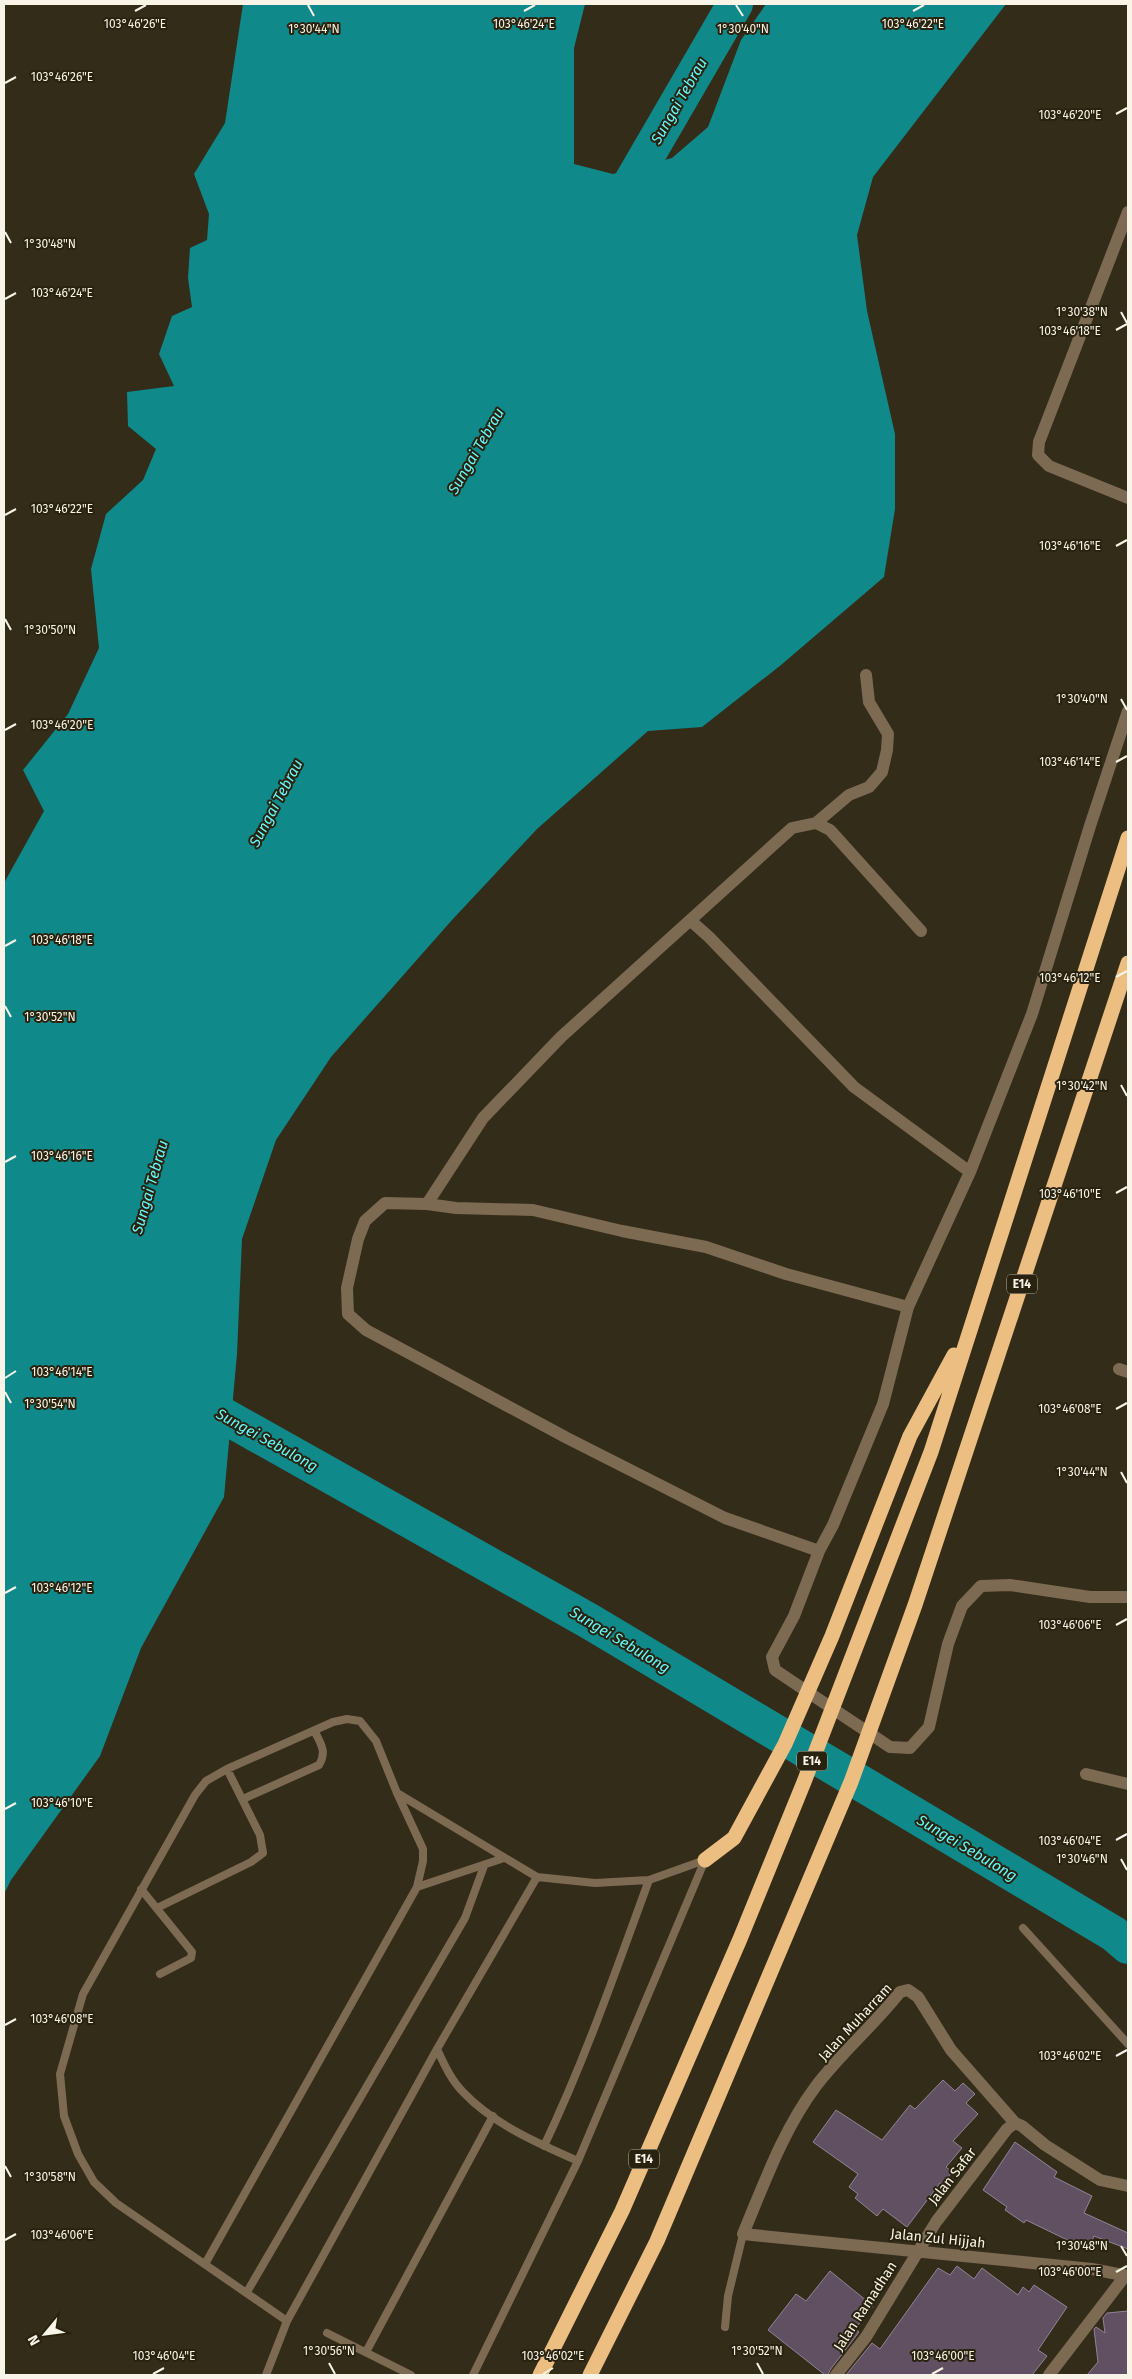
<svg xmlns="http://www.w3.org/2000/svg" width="1132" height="2379" viewBox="0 0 1132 2379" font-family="'Fira Sans',sans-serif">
	<rect width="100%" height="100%" fill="#332c19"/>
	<path fill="#10898a" d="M243,4H585L574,48V164L613,174L672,158L708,127L741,40L766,4H1006L873,177L857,235L867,311L895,434V509L884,577L781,665L702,727L648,731L537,829L452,920L331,1057L276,1140L242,1239L237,1354L224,1497L141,1648L100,1756L11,1880L4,1894V883L44,811L23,770L68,714L99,648L91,569L106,514L143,480L156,449L128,426L127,392L174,386L159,354L172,316L192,307L188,278L190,248L207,240L209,214L194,174L225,123Z"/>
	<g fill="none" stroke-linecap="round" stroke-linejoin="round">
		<path stroke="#10898a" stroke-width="36" d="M616,209L735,4
			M187,1395L589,1621L1114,1934L1128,1946"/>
	</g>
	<path fill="#605062" stroke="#948396" d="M943,2080L955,2091L963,2083L975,2094L966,2103L978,2114L953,2141L962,2148L946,2167L952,2172L942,2185L940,2183L907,2227L883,2209L877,2216L855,2198L858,2194L849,2187L858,2174L813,2142L836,2110L882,2140L910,2105L915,2109Z
		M1015,2142L1057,2172L1054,2177L1092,2196L1084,2213L1128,2233V2249L1094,2236L1088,2250L1026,2220L1024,2223L1005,2210L1007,2207L983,2190Z
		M957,2266L974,2279L982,2268L1018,2295L1023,2287L1029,2292L1034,2285L1067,2307L1038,2350L1047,2356L1032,2375H846L872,2343L880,2349L938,2268L950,2275Z
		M830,2271L873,2306L855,2329L859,2332L830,2370L828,2375H825L768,2330L796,2294L806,2301Z
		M1128,2311V2375H1087L1098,2362L1094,2329L1096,2327L1105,2333L1103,2318L1107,2313Z"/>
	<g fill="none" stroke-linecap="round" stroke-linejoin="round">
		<path stroke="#7d6a52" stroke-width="8" d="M397,1793L537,1877L595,1883L649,1880L705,1860
			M243,1799L319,1765C327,1752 321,1744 315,1732
			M417,1887L504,1858
			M141,1889L192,1952L191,1958L160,1974
			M157,1908L251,1862L263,1853L260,1835L227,1769
			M1023,1928L1128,2044
			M437,2049C444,2064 451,2080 463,2092C493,2124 539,2144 578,2161
			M544,2146C585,2060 616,1970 649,1880
			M205,2264L417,1887L423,1861V1849L397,1793L376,1741L360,1721L347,1719L333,1722L227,1769L206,1781L195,1795L83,1994L60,2074L64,2116L78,2154L94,2182L116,2203L287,2321
			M247,2292L465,1918L484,1866
			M725,2327L728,2296L743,2234
			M327,2333L411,2375
			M366,2352L493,2116
			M266,2375L287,2321L437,2049L537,1877
			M473,2375L578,2161L705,1860"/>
		<path stroke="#7d6a52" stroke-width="12" d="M1128,212L1039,442L1038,455L1049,466L1128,498
			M1128,711L1090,826L1032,1014L970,1172L908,1307L883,1404L833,1525L819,1551L794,1616L772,1657L775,1670L890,1747L910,1748L929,1727L948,1644L962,1606L981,1586L1010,1585L1090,1597H1128
			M816,823L849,795L869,787L882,772L887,750L888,734L869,702L866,675
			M691,921L709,937L854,1087L970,1172
			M427,1204L483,1118L561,1037L792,828L816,823L830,830L921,931
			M1119,1369L1128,1372
			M819,1551L725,1518L567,1438L366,1330L348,1314L347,1288L358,1239L365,1221L385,1203L427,1204L456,1208L533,1210L622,1231L706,1247L786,1274L908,1307
			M1086,1774L1128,1784
			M1128,2186L1100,2180L1045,2145L1022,2126L1015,2123L951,2050L918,1997L908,1990L900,1992C874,2025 841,2053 816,2086C783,2130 764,2184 743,2234L1092,2269L1128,2276
			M836,2375L866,2337L936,2222L1007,2129L1015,2123
			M1049,2375L1125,2276"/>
		<path stroke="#edbe81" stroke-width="15" d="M705,1860L734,1838L785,1744L832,1636L910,1436L954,1355
			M540,2375L622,2211L740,1939L804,1782L931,1452L1128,838
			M590,2375L657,2241L851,1782L915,1605L1128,963"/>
	</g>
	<path fill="none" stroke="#f8f4e7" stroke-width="2" d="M308,5L314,16M736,5L743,16M135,11L146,5M524,11L535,5M913,11L924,5M5,83L16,77M1116,114L1127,108M5,232L11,243M5,299L16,293M1121,312L1127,323M1116,330L1127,324M5,515L16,509M1116,546L1127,540M5,619L11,630M1121,699L1127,710M5,730L16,724M1116,762L1127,756M5,946L16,940M1116,977L1127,971M5,1006L11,1017M1121,1085L1127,1096M5,1162L16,1156M1116,1193L1127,1187M5,1378L16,1371M5,1392L11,1403M1116,1409L1127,1403M1121,1472L1127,1483M5,1593L16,1587M1116,1625L1127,1619M5,1809L16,1803M1116,1840L1127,1834M1121,1859L1127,1870M5,2025L16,2019M1116,2056L1127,2050M5,2166L11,2177M5,2240L16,2234M1121,2246L1127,2256M1116,2272L1127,2266M329,2363L335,2374M757,2363L763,2374M153,2374L164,2368M543,2374L553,2368M932,2374L943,2368"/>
	<g text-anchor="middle" stroke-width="4" stroke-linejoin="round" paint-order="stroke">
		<g fill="#29220f" stroke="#bab5a6" stroke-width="1">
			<rect x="1007" y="1274.5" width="30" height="19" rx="4"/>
			<rect x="797" y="1751.5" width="30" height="19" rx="4"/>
			<rect x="629" y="2149.5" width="30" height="19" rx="4"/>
		</g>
		<g font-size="12" font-weight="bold" fill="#f8f4e7">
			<text x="1022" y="1288">E14</text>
			<text x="812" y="1765">E14</text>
			<text x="644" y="2163">E14</text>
		</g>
		<g font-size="14" fill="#f8f4e7" stroke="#29220f">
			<text transform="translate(855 2022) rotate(-47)" y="5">Jalan Muharram</text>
			<text transform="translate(952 2176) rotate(-52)" y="5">Jalan Safar</text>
			<text transform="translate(938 2238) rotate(6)" y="5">Jalan Zul Hijjah</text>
			<text transform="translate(865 2306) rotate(-57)" y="5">Jalan Ramadhan</text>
		</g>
		<g font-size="15" font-style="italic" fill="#66f9fb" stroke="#29220f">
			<text transform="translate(679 101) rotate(-60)" y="5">Sungai Tebrau</text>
			<text transform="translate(476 451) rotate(-60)" y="5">Sungai Tebrau</text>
			<text transform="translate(276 803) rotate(-62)" y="5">Sungai Tebrau</text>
			<text transform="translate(150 1187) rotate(-74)" y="5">Sungai Tebrau</text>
			<text transform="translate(267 1440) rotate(29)" y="5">Sungei Sebulong</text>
			<text transform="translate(620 1640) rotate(31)" y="5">Sungei Sebulong</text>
			<text transform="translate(967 1848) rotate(31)" y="5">Sungei Sebulong</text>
		</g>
	</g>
	<g font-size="12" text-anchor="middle" fill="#f8f4e7" stroke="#29220f" stroke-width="4" stroke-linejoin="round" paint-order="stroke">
		<text x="135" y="28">103°46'26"E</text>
		<text x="524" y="28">103°46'24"E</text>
		<text x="913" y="28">103°46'22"E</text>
		<text x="314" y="33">1°30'44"N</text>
		<text x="743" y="33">1°30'40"N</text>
		<text x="62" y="81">103°46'26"E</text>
		<text x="1070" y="119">103°46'20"E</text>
		<text x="50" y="248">1°30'48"N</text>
		<text x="62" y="297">103°46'24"E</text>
		<text x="1082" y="316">1°30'38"N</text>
		<text x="1070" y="335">103°46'18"E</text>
		<text x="62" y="513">103°46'22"E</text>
		<text x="1070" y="550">103°46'16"E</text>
		<text x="50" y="634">1°30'50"N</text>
		<text x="1082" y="703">1°30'40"N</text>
		<text x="62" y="729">103°46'20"E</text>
		<text x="1070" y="766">103°46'14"E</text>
		<text x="62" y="944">103°46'18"E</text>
		<text x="1070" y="982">103°46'12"E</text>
		<text x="50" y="1021">1°30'52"N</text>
		<text x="1082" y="1090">1°30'42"N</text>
		<text x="62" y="1160">103°46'16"E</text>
		<text x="1070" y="1198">103°46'10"E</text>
		<text x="62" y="1376">103°46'14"E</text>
		<text x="50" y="1408">1°30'54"N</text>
		<text x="1070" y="1413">103°46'08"E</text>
		<text x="1082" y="1476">1°30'44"N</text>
		<text x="62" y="1592">103°46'12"E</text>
		<text x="1070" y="1629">103°46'06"E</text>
		<text x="62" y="1807">103°46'10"E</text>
		<text x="1070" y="1845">103°46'04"E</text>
		<text x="1082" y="1863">1°30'46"N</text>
		<text x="62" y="2023">103°46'08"E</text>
		<text x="1070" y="2060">103°46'02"E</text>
		<text x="50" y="2181">1°30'58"N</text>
		<text x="62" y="2239">103°46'06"E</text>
		<text x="1082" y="2250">1°30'48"N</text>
		<text x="1070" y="2276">103°46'00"E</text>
		<text x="329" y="2355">1°30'56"N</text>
		<text x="757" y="2355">1°30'52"N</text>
		<text x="164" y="2360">103°46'04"E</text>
		<text x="553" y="2360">103°46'02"E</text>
		<text x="943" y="2360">103°46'00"E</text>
	</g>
	<rect width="1132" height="2379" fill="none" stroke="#f8f4e7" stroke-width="10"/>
	<g transform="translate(45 2334) rotate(241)" stroke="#29220f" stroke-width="4" paint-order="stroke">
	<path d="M0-4L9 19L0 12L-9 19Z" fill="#f8f4e7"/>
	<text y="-8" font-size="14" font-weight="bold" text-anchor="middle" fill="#f8f4e7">N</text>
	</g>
</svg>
